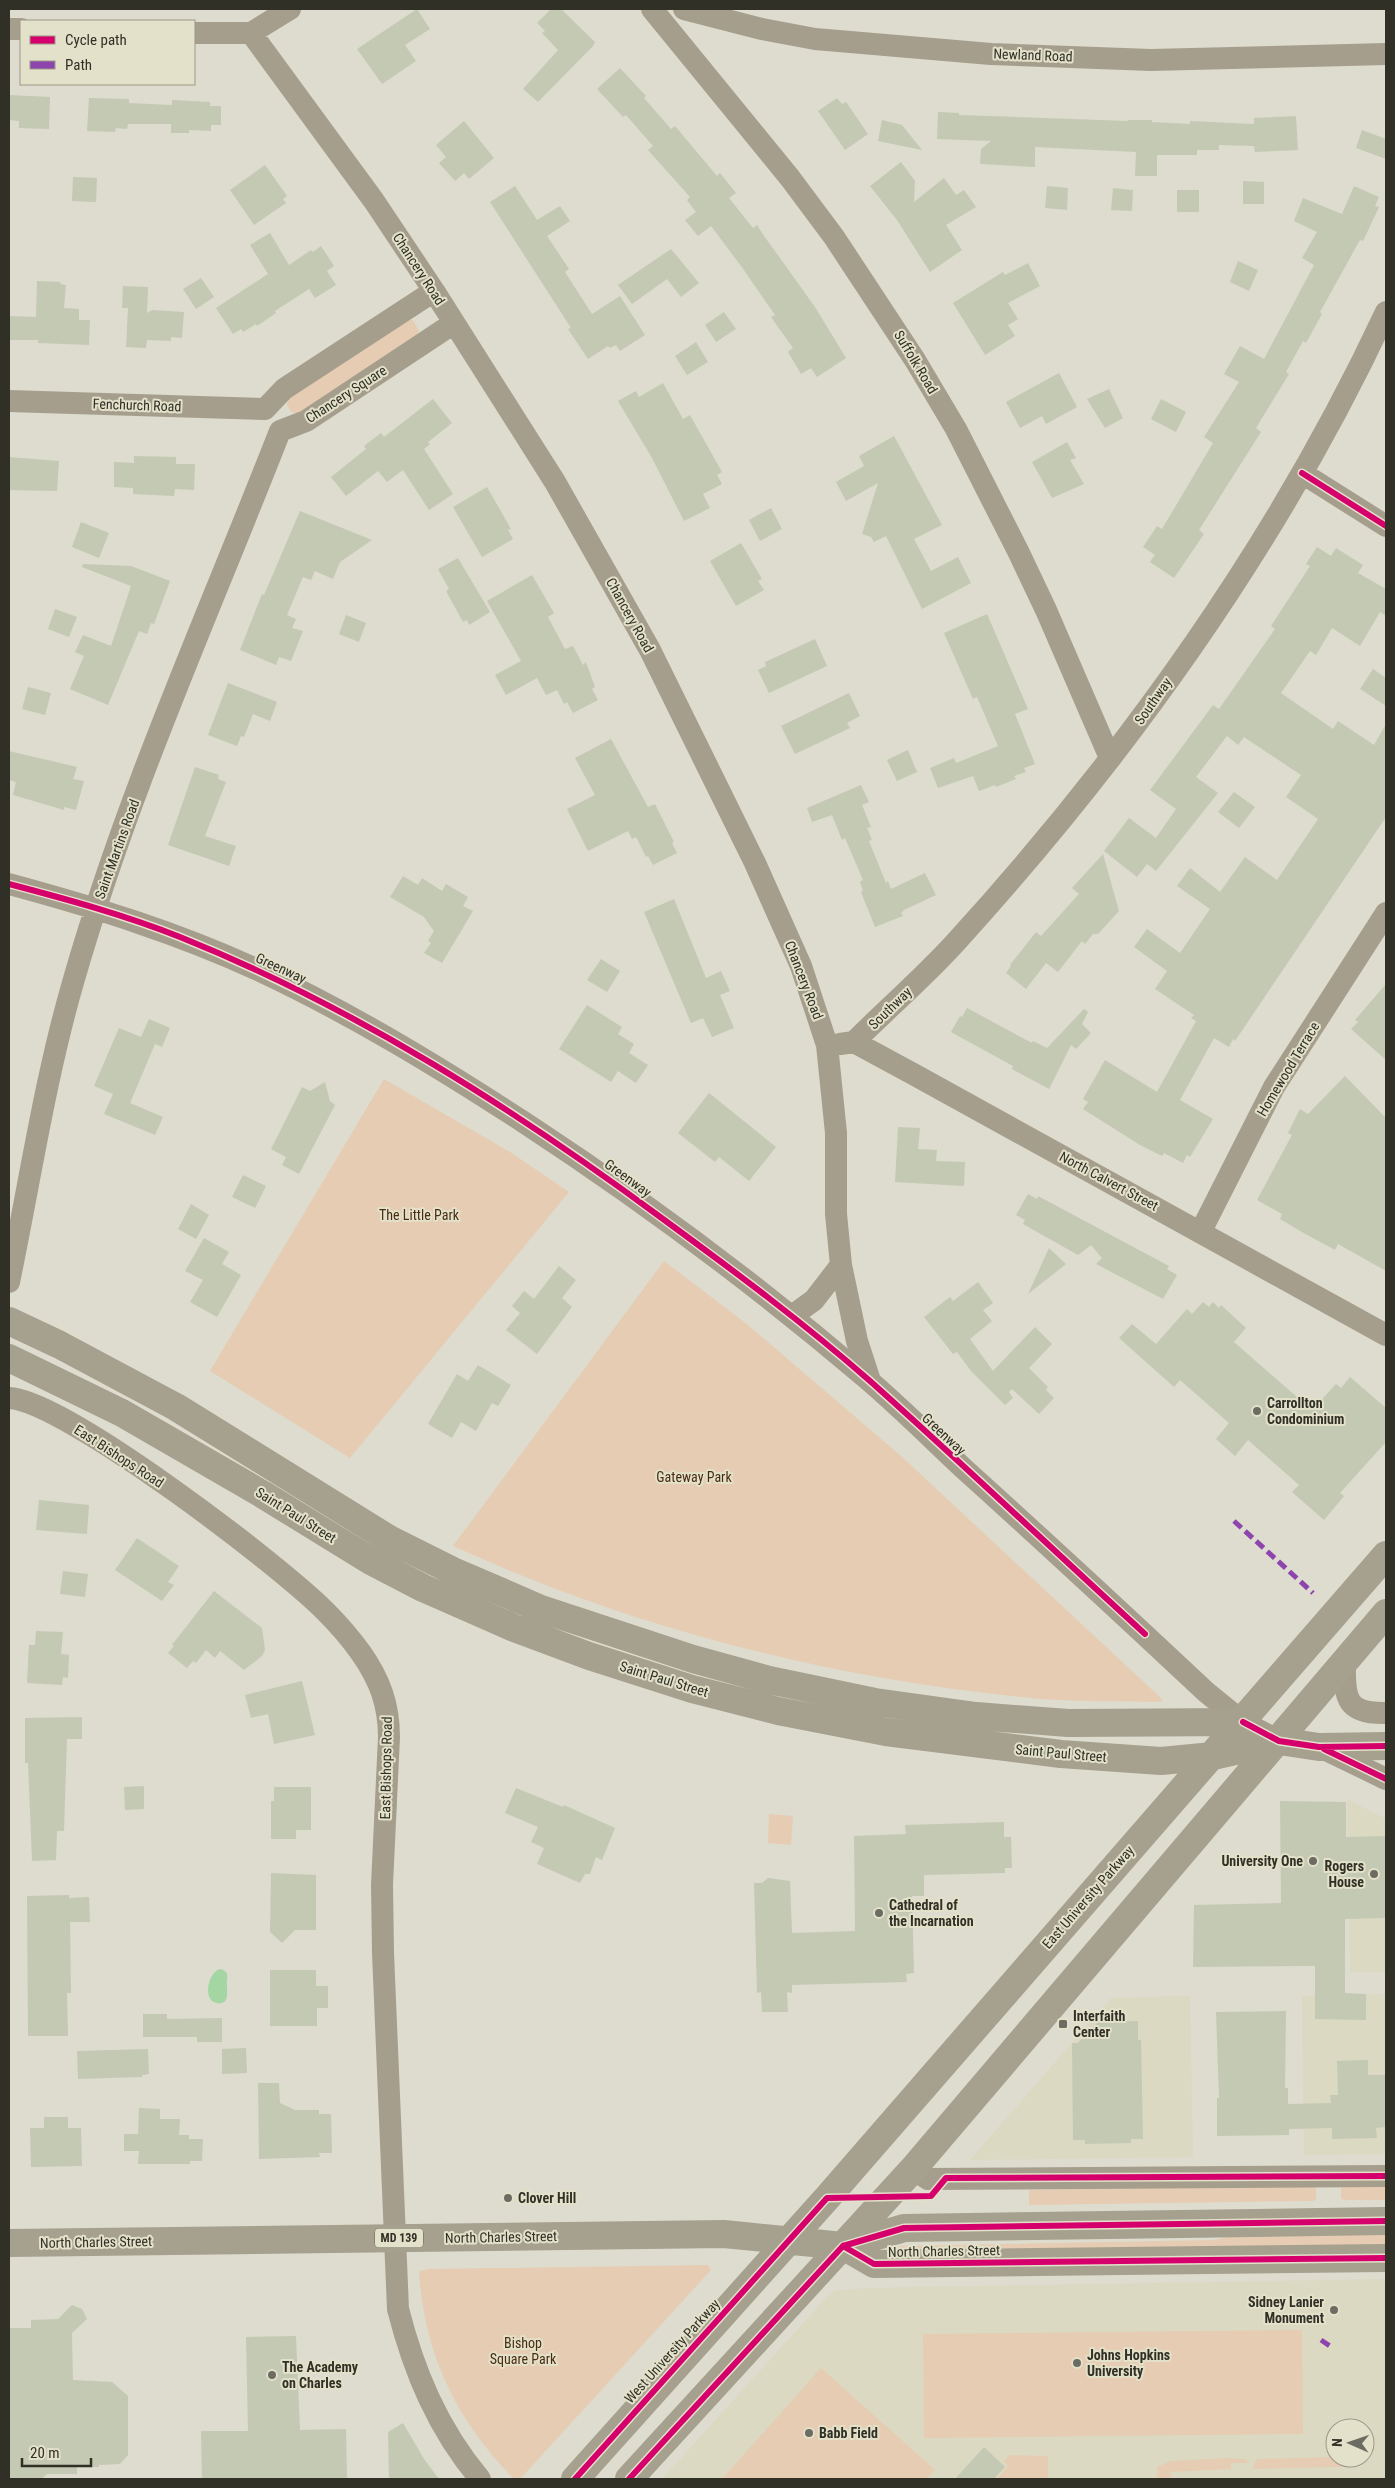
<svg xmlns="http://www.w3.org/2000/svg" width="1395" height="2488" viewBox="0 0 1395 2488" font-family="'Roboto Condensed',sans-serif">
	<rect width="100%" height="100%" fill="#dddccf"/>
	<path fill="#dbd9c2" fill-rule="evenodd" d="M1347,1799L1386,1819V1972H1350Z
		M1386,1994V2154L1304,2155L1302,1996Z
		M1190,1996L1193,2157L970,2160L1111,1998Z
		M1386,2279V2479H662L826,2298L835,2291L865,2288ZM1335,2428H1365V2458H1335Z"/>
	<path fill="#e6ccb2" d="M406,320H413L419,331L416,338L298,414L291,412L287,405L289,396Z
		M384,1079L510,1152L569,1192L350,1458L210,1371Z
		M664,1261L748,1325L901,1456L1163,1700L1159,1702C1120,1701 1081,1702 1042,1699C840,1681 637,1630 453,1546Z
		M769,1814L793,1816L791,1845L768,1843Z
		M1386,2184V2200H1344L1341,2198V2187Z
		M1313,2185L1316,2188V2199L1313,2201L1029,2205V2190Z
		M1386,2228V2251L889,2259L899,2246L1213,2240L1256,2232Z
		M708,2265L711,2270L520,2479H514C456,2420 424,2354 419,2271L430,2269Z
		M1302,2330L1303,2434L924,2438L923,2334Z
		M821,2368L935,2470L926,2479H722Z
		M1010,2455L1048,2456V2479H997L1008,2466L1004,2461Z
		M1335,2457L1341,2458L1343,2467L1253,2469V2466L1257,2459Z
		M1228,2458L1245,2459L1249,2463H1231V2469L1171,2472V2479H1157V2467L1171,2461Z"/>
	<path fill="#a4d6a3" d="M220,1969C231,1972 226,1978 227,1987C227,1994 229,2005 217,2003C202,2001 208,1972 220,1969Z"/>
	<path fill="#c4c9b3" d="M417,9L430,29L405,45L416,61L382,84L357,49Z
		M551,9H561L595,42L593,46L538,102L523,89L558,50L542,33L545,31L537,23Z
		M620,68L646,96L644,98L671,129L675,126L717,176L720,173L736,193L729,198L753,228L757,225L762,233L815,307L846,358L817,377L811,368L801,374L788,352L793,348L771,317L775,315L741,266L711,226L698,236L685,220L696,212L687,200L690,197L648,150L653,146L626,115L623,117L597,89Z
		M9,95L50,97L49,129L19,128V121L9,120Z
		M89,98L129,99V103L172,105V100L210,102V106H221V125H211V131L189,130V133H171V124H128L127,129L116,128L115,132L87,131Z
		M837,98L842,104L846,102L868,134L845,150L818,111Z
		M938,112L959,113V115L1128,121V120H1152V122L1190,124V121L1254,124V118L1296,116L1298,150L1255,152L1254,146L1219,145V150H1197V155H1157V176H1135L1136,152L1035,147V167L980,164L981,149L991,141L937,139Z
		M882,120L902,125L922,150L878,141Z
		M464,121L494,158L469,179L464,173L455,181L439,163L446,157L436,145Z
		M1362,130L1386,139V159L1356,148Z
		M901,162L915,181L914,202L944,178L956,195L964,190L976,207L946,225L962,250L930,272L897,220L870,186Z
		M265,165L287,196L283,199L286,203L254,225L230,190Z
		M73,177L97,178L96,202L72,201Z
		M1243,181L1264,182V204H1243Z
		M515,186L537,220L560,206L570,221L547,236L569,269L565,272L592,314L620,296L645,335L620,351L616,345L610,348L608,346L588,359L568,329L571,328L490,202Z
		M1047,186L1068,188L1067,210L1045,208Z
		M1354,186L1379,197L1375,206L1379,207L1363,241L1360,240L1320,312L1322,314L1306,343L1303,341L1286,372L1289,374L1256,428L1261,432L1199,530L1204,534L1174,578L1150,562L1155,555L1143,547L1157,526L1162,529L1213,443L1204,437L1239,382L1224,374L1240,346L1264,359L1314,265L1302,258L1317,232L1294,221L1303,198L1342,214Z
		M1113,188L1133,190L1132,211L1111,210Z
		M1177,190H1199V212H1177Z
		M270,233L289,265L311,250L313,252L321,246L334,266L327,271L336,285L315,298L309,289L275,311L276,313L257,326L256,324L243,332L241,329L233,334L216,308L268,274L250,245Z
		M671,249L699,283L681,297L667,279L632,304L618,285Z
		M1238,261L1258,270L1249,291L1230,282Z
		M1028,263L1040,286L1008,303L1018,319L1008,325L1015,336L985,355L953,303L1003,272L1005,275Z
		M201,278L214,297L196,309L183,289Z
		M37,281L61,282L60,284L66,285L64,308L79,309V320H90L89,345L38,343V340H9V316L36,317Z
		M123,286L148,287L147,313L152,310L184,312L182,338L171,337V341L147,340L146,348L126,347L128,308H122Z
		M724,312L736,329L716,342L705,325Z
		M696,342L708,362L687,375L675,356Z
		M1059,373L1077,407L1046,424L1042,416L1020,428L1006,402Z
		M663,383L683,419L690,415L722,472L717,475L722,484L703,494L710,508L684,521L652,458L618,401L636,391L639,397Z
		M1109,389L1123,418L1105,428L1087,399Z
		M433,399L452,423L428,442L430,444L424,449L453,494L429,510L403,470L387,482L378,471L346,496L331,477L366,449L364,446L381,433L384,437Z
		M1161,399L1186,412L1176,432L1151,419Z
		M894,436L942,525L914,539L931,571L958,557L971,583L922,609L886,536L874,542L871,537L862,534L878,483L846,501L836,482L864,466L859,456Z
		M1067,442L1076,458L1070,460L1084,484L1052,498L1032,462Z
		M134,456L176,457V464H195L194,490L175,489L174,496L133,494V488L114,487V462L134,463Z
		M9,457L59,461L57,491L9,490Z
		M487,487L511,529L508,530L513,539L482,557L453,507Z
		M771,508L782,529L760,541L749,520Z
		M300,511L372,540L340,562L333,579L315,571L311,580L303,577L287,615L296,619L292,628L303,631L291,661L279,657L276,665L240,650L262,594L264,595Z
		M81,522L109,533L99,558L72,547Z
		M741,543L762,579L758,581L764,590L736,606L710,561Z
		M1317,547L1331,556L1336,548L1363,565L1358,573L1386,589V616L1380,612L1360,646L1332,628L1316,655L1310,651L1281,693L1333,729L1338,721L1374,745L1386,724V817L1235,1041L1233,1039L1229,1047L1214,1038L1180,1100L1213,1119L1190,1157L1187,1155L1183,1163L1164,1153L1162,1156L1140,1145L1083,1109L1088,1102L1083,1099L1105,1060L1157,1092L1196,1021L1191,1018L1194,1015L1155,989L1167,971L1134,947L1147,929L1180,953L1210,909L1177,886L1190,868L1220,892L1245,857L1277,880L1318,819L1286,797L1301,775L1244,737L1238,745L1227,736L1196,777L1218,793L1156,871L1147,864L1137,877L1104,851L1129,818L1156,838L1176,809L1150,790L1213,705L1219,709L1275,629L1271,626L1310,566L1306,564Z
		M458,558L490,612L469,625L467,620L463,622L446,591L449,589L438,569Z
		M83,564L131,566L170,581L154,624L151,623L147,634L139,631L108,705L70,689L84,656L75,652L83,635L111,646L131,586L82,567Z
		M532,575L554,613L548,617L565,649L573,646L583,665L586,662L595,687L592,689L598,700L573,713L567,702L564,704L557,690L546,695L537,678L506,695L495,675L521,661L487,601Z
		M55,609L77,617L69,637L48,629Z
		M987,614L1028,709L1015,714L1035,764L1024,768L1026,772L1014,776L1016,779L996,787L995,785L979,791L973,776L938,788L930,768L954,758L956,763L998,746L977,697L973,699L944,633Z
		M346,615L366,623L359,642L339,634Z
		M815,639L827,666L769,693L758,670L766,666L765,662Z
		M1373,669L1386,678V706L1360,689Z
		M228,683L277,702L270,721L253,714L244,737L241,736L237,746L208,735Z
		M28,687L51,693L45,715L22,709Z
		M849,693L860,716L847,723L850,728L795,754L781,726Z
		M611,739L648,807L655,804L674,842L672,843L677,853L653,865L648,856L646,857L636,837L632,839L628,831L588,851L567,809L595,795L575,758Z
		M908,750L917,772L897,781L887,760Z
		M9,751L77,767L73,779L84,781L76,810L64,807V810L13,795L16,782L9,780Z
		M195,767L219,775L218,779L226,782L205,836L236,846L229,866L168,845Z
		M861,785L869,802L862,805L871,827L867,828L872,840L869,841L886,883L888,881L891,889L925,873L936,895L904,910L901,913L903,916L875,927L861,892L863,891L860,882L863,880L845,838L842,840L832,815L812,822L807,808Z
		M1234,792L1255,807L1239,828L1218,812Z
		M1103,854L1119,911L1098,934H1093L1085,944L1082,941L1058,972L1046,963L1026,989L1006,973L1011,966L1010,965L1036,932L1041,936L1079,894L1072,888Z
		M403,876L418,885L422,878L442,891L446,884L468,897L463,906L473,911L442,963L424,953L431,943L428,941L434,931L424,917L390,897Z
		M674,899L706,978L721,971L730,991L720,995L734,1028L712,1037L703,1018L691,1023L644,912Z
		M601,959L620,971L607,992L587,980Z
		M1386,984V1060L1351,1029L1358,1022L1355,1020Z
		M587,1005L622,1027L618,1034L634,1044L629,1053L648,1065L636,1083L618,1071L611,1082L559,1049Z
		M967,1008L1032,1043L1033,1041L1047,1048L1084,1009L1088,1012L1082,1024L1091,1033L1076,1049L1071,1045L1049,1089L1012,1069L1013,1066L951,1032L960,1016L962,1017Z
		M149,1019L170,1028L162,1047L155,1044L130,1103L163,1117L155,1135L104,1114L113,1094L94,1086L119,1028L141,1037Z
		M1345,1076L1386,1118V1271L1338,1244L1335,1250L1300,1231L1280,1219L1282,1214L1257,1200L1292,1135L1288,1133L1300,1109L1308,1114Z
		M325,1082L330,1101L335,1105L299,1174L282,1165L286,1157L271,1149L302,1087L310,1091Z
		M709,1093L776,1147L749,1181L719,1157L715,1162L678,1133Z
		M898,1127L920,1128L918,1149L937,1150L936,1161L965,1162L964,1186L895,1182Z
		M243,1175L266,1186L255,1208L232,1197Z
		M1028,1194L1037,1199L1038,1196L1169,1266L1167,1269L1177,1275L1163,1299L1096,1264L1102,1258L1091,1245L1078,1255L1023,1224L1025,1220L1016,1215Z
		M191,1204L209,1215L196,1239L178,1229Z
		M204,1238L229,1252L222,1264L241,1275L217,1317L190,1302L203,1280L185,1271Z
		M1049,1248L1066,1264L1028,1294Z
		M559,1266L576,1280L562,1298L572,1307L537,1354L506,1330L520,1313L512,1306L524,1291L534,1299Z
		M978,1282L993,1303L983,1310L992,1321L970,1339L993,1371L1035,1327L1052,1344L1029,1368L1048,1387L1046,1390L1054,1398L1039,1414L1012,1389L1009,1392L1013,1398L1005,1405L971,1371L957,1352L953,1354L924,1317L950,1297L953,1301Z
		M1203,1302L1209,1307L1213,1302L1219,1308L1221,1305L1246,1328L1234,1342L1312,1410L1336,1384L1341,1388L1350,1377L1386,1408V1442L1340,1493L1344,1496L1324,1520L1292,1492L1299,1485L1248,1440L1235,1456L1216,1439L1229,1423L1180,1380L1174,1387L1119,1338L1132,1324L1156,1344L1187,1309L1192,1314Z
		M478,1365L511,1385L498,1406L492,1403L476,1431L461,1422L452,1438L428,1424L457,1374L468,1381Z
		M39,1500L89,1505L87,1534L36,1530Z
		M137,1538L179,1566L168,1582L174,1585L162,1601L115,1570Z
		M63,1571L88,1574L85,1597L60,1594Z
		M214,1591L262,1628L265,1650L262,1656L244,1670L220,1651L215,1658L206,1650L196,1663L193,1661L187,1668L168,1653L174,1646L172,1645Z
		M36,1631L63,1632L61,1654L69,1655L68,1678L63,1677L62,1685L27,1683L29,1645H35Z
		M302,1681L315,1735L274,1744L268,1714L251,1718L245,1695Z
		M82,1717V1739H67L64,1831H57L56,1860L32,1861L28,1763H25V1718Z
		M144,1786V1809L125,1810L124,1787Z
		M274,1787H311V1830H296V1839H271V1801H274Z
		M516,1788L563,1807L564,1805L615,1828L602,1860L596,1857L590,1874H585L580,1883L537,1864L544,1848L531,1842L538,1827L505,1813Z
		M1280,1801L1346,1802V1837L1386,1836L1385,1918L1345,1919V1993L1366,1994V2020L1315,2019V1966L1193,1967L1194,1905L1281,1903Z
		M1004,1822V1837H1011L1012,1868H1005V1873L924,1875V1896H912L914,1973L906,1974L907,1982L792,1985V1993L787,1992L788,2012H762L761,1992L757,1993L754,1883H762L768,1878L790,1881L792,1933L855,1931L854,1836L906,1834L905,1825Z
		M271,1873L316,1875V1930H295L282,1943L270,1932Z
		M69,1895V1898L89,1897L90,1922H70L71,1993H67L68,2036H28L27,1896Z
		M270,1970H316V1986H328V2008H317V2026H270Z
		M1286,2011L1285,2088H1288V2104L1331,2103L1330,2095H1338L1337,2061L1368,2060V2075H1386V2127L1376,2128L1377,2138L1332,2139V2128L1289,2129V2135L1217,2136V2098H1219L1216,2012Z
		M143,2014H167V2019L222,2018V2042H197V2037H143Z
		M1138,2021V2040H1141L1143,2139H1131V2143L1085,2144V2140H1073L1072,2043H1078L1098,2022Z
		M246,2048L247,2073L222,2074V2049Z
		M148,2049L149,2074L142,2075V2077L78,2079L77,2051Z
		M258,2083H279L280,2103L295,2110H319V2114H331L332,2153H319L320,2157L259,2159Z
		M139,2108L160,2109V2119H180L179,2135H189V2139H203L202,2161H190V2164H138L139,2151H124V2134H138Z
		M44,2117H68V2128H81L82,2166L31,2167L30,2128H44Z
		M72,2305L82,2309L87,2319L72,2333L73,2380L112,2382L128,2396V2455L120,2464L99,2465V2467H77V2474H47L41,2479H9V2328H31V2320L58,2319Z
		M296,2336L300,2430L346,2429L347,2478L202,2479L201,2431H248L246,2337Z
		M403,2423L424,2459L439,2479H389L388,2432Z
		M984,2447L1005,2467L994,2479H955Z"/>
	<g fill="none" stroke-linecap="round" stroke-linejoin="round">
		<path stroke="#a69e8d" stroke-width="22" d="M652,9L790,178L834,237L915,360L956,429L1018,551L1046,610L1110,758
			M684,9L762,29L815,39L991,54L1151,60L1386,54
			M9,29H21
			M194,33H251L290,9
			M251,33L374,201L434,291L555,482L650,650L755,863L801,966L827,1045L836,1133V1214L841,1265L857,1341L870,1381
			M9,401L265,409
			M265,409L284,389L434,291
			M280,431L306,421L454,323
			M1302,473L1386,526
			M9,884C94,907 178,933 258,970C352,1014 439,1067 525,1123C644,1201 758,1286 866,1378C900,1407 931,1438 963,1468C1045,1542 1126,1617 1206,1692L1243,1722L1279,1741
			M854,1042C887,1009 923,978 955,943C1126,755 1278,543 1386,312
			M840,1044L854,1042L915,1075L1386,1335
			M1201,1231L1274,1087L1386,913
			M9,1282C30,1181 45,1078 74,979C128,791 209,613 280,431
			M792,1316L814,1300L841,1265
			M9,1398C64,1400 284,1568 327,1613C339,1625 351,1639 361,1653C380,1680 389,1705 389,1737L382,1885L383,1953L398,2309C414,2372 438,2429 480,2479
			M1345,1665C1344,1699 1347,1714 1386,1713
			M1320,1747L1386,1779
			M913,2169L928,2179L1386,2176"/>
		<path stroke="#a6a08e" stroke-width="28" d="M9,1321L60,1345L176,1407L389,1539L453,1571L541,1609L693,1659L769,1680L875,1702L976,1716L1068,1723L1243,1722
			M9,1358L122,1413L262,1494L371,1561L423,1588L514,1628L589,1656L692,1689L778,1711L886,1732L1061,1754L1161,1761L1213,1756L1279,1741L1319,1747L1386,1746
			M9,2243L724,2234L843,2246L904,2228L1386,2221
			M843,2246L874,2264L1386,2258
			M575,2479L827,2198L1386,1555
			M629,2479L913,2169L1386,1613"/>
		<path stroke="#8e44ad" stroke-width="5" stroke-dasharray="10 5" stroke-linecap="butt" d="M1234,1521L1313,1593
			M1321,2340L1330,2346"/>
		<g stroke="#e3e1c9" stroke-width="9">
			<path id="cycleway" d="M1302,473L1386,526
				M9,884C66,899 125,915 180,937C354,1007 513,1108 663,1219C734,1271 804,1323 870,1381C963,1464 1053,1550 1145,1634
				M1243,1722L1279,1741L1319,1747L1386,1746
				M1324,1749L1386,1779
				M843,2246L874,2264L1386,2258
				M843,2246L904,2228L1386,2221
				M575,2479L827,2198L931,2196L946,2178L1386,2176
				M629,2479L843,2246"/>
		</g>
		<use href="#cycleway" stroke="#d6006c" stroke-width="6"/>
	</g>
	<g fill="#6d6c62" stroke="#e3e1c9" stroke-width="2">
		<circle cx="1257" cy="1411" r="5"/>
		<circle cx="1313" cy="1861" r="5"/>
		<circle cx="1374" cy="1874" r="5"/>
		<circle cx="879" cy="1913" r="5"/>
		<rect x="1058" y="2019" width="10" height="10" rx="2.5"/>
		<circle cx="508" cy="2198" r="5"/>
		<circle cx="1334" cy="2310" r="5"/>
		<circle cx="1077" cy="2363" r="5"/>
		<circle cx="272" cy="2375" r="5"/>
		<circle cx="809" cy="2433" r="5"/>
	</g>
	<g text-anchor="middle" stroke-width="4" stroke-linejoin="round" paint-order="stroke">
		<rect fill="#e3e1c9" stroke="#666558" stroke-width="1" x="375" y="2228.5" width="48" height="19" rx="4"/>
		<g font-size="12" font-weight="bold" fill="#313027">
			<text x="399" y="2242">MD 139</text>
		</g>
		<g font-size="14" fill="#313027" stroke="#e3e1c9">
			<text transform="translate(1033 55) rotate(2)" y="5">Newland Road</text>
			<text transform="translate(419 269) rotate(57)" y="5">Chancery Road</text>
			<text transform="translate(916 362) rotate(59)" y="5">Suffolk Road</text>
			<text transform="translate(346 394) rotate(-33)" y="5">Chancery Square</text>
			<text transform="translate(137 405) rotate(2)" y="5">Fenchurch Road</text>
			<text transform="translate(630 615) rotate(61)" y="5">Chancery Road</text>
			<text transform="translate(1153 701) rotate(-55)" y="5">Southway</text>
			<text transform="translate(117 849) rotate(-70)" y="5">Saint Martins Road</text>
			<text transform="translate(281 968) rotate(25)" y="5">Greenway</text>
			<text transform="translate(804 980) rotate(69)" y="5">Chancery Road</text>
			<text transform="translate(890 1008) rotate(-44)" y="5">Southway</text>
			<text transform="translate(1288 1069) rotate(-59)" y="5">Homewood Terrace</text>
			<text transform="translate(628 1178) rotate(36)" y="5">Greenway</text>
			<text transform="translate(1109 1181) rotate(28)" y="5">North Calvert Street</text>
			<text transform="translate(944 1434) rotate(43)" y="5">Greenway</text>
			<text transform="translate(119 1456) rotate(33)" y="5">East Bishops Road</text>
			<text transform="translate(296 1515) rotate(32)" y="5">Saint Paul Street</text>
			<text transform="translate(664 1679) rotate(17)" y="5">Saint Paul Street</text>
			<text transform="translate(1061 1753) rotate(5)" y="5">Saint Paul Street</text>
			<text transform="translate(386 1768) rotate(-89)" y="5">East Bishops Road</text>
			<text transform="translate(1088 1897) rotate(-49)" y="5">East University Parkway</text>
			<text transform="translate(501 2237) rotate(-1)" y="5">North Charles Street</text>
			<text transform="translate(96 2242) rotate(-1)" y="5">North Charles Street</text>
			<text transform="translate(944 2251) rotate(-1)" y="5">North Charles Street</text>
			<text transform="translate(672 2351) rotate(-48)" y="5">West University Parkway</text>
		</g>
		<g font-size="14" fill="#4b2c13" stroke="#e3e1c9">
			<text x="419" y="1220">The Little Park</text>
			<text x="694" y="1482">Gateway Park</text>
			<text x="523" y="2348">Bishop<tspan x="523" dy="16">Square Park</tspan></text>
		</g>
		<g font-size="14" font-weight="bold" fill="#313027" stroke="#e3e1c9" text-anchor="start">
			<text x="1267" y="1408">Carrollton<tspan x="1267" dy="16">Condominium</tspan></text>
			<text x="1303" y="1866" text-anchor="end">University One</text>
			<text x="1364" y="1871" text-anchor="end">Rogers<tspan x="1364" dy="16">House</tspan></text>
			<text x="889" y="1910">Cathedral of<tspan x="889" dy="16">the Incarnation</tspan></text>
			<text x="1073" y="2021">Interfaith<tspan x="1073" dy="16">Center</tspan></text>
			<text x="518" y="2203">Clover Hill</text>
			<text x="1324" y="2307" text-anchor="end">Sidney Lanier<tspan x="1324" dy="16">Monument</tspan></text>
			<text x="1087" y="2360">Johns Hopkins<tspan x="1087" dy="16">University</tspan></text>
			<text x="282" y="2372">The Academy<tspan x="282" dy="16">on Charles</tspan></text>
			<text x="819" y="2438">Babb Field</text>
		</g>
	</g>
	<rect width="1395" height="2488" fill="none" stroke="#313027" stroke-width="20"/>
	<rect x="20" y="20" width="175" height="65" fill="#e3e1c9" stroke="#9c9a88"/>
	<rect x="30" y="36" width="25" height="8" fill="#d6006c" stroke="#9c9a88"/>
	<text x="65" y="45" font-size="15" fill="#313027">Cycle path</text>
	<rect x="30" y="61" width="25" height="8" fill="#8e44ad" stroke="#9c9a88"/>
	<text x="65" y="70" font-size="15" fill="#313027">Path</text>
	<g transform="translate(1350 2443) rotate(272)"><circle r="24" fill="#e3e1c9" stroke="#9c9a88"/>
	<path d="M0-4L9 19L0 12L-9 19Z" fill="#6d6c62"/>
	<text y="-8" font-size="14" font-weight="bold" text-anchor="middle" fill="#313027">N</text>
	</g>
	<path d="M22 2458v8h69v-8" fill="none" stroke="#313027" stroke-width="2.5"/>
	<text x="30" y="2458" font-size="15" fill="#313027" stroke="#e3e1c9" stroke-width="4" paint-order="stroke">20 m</text>
</svg>
